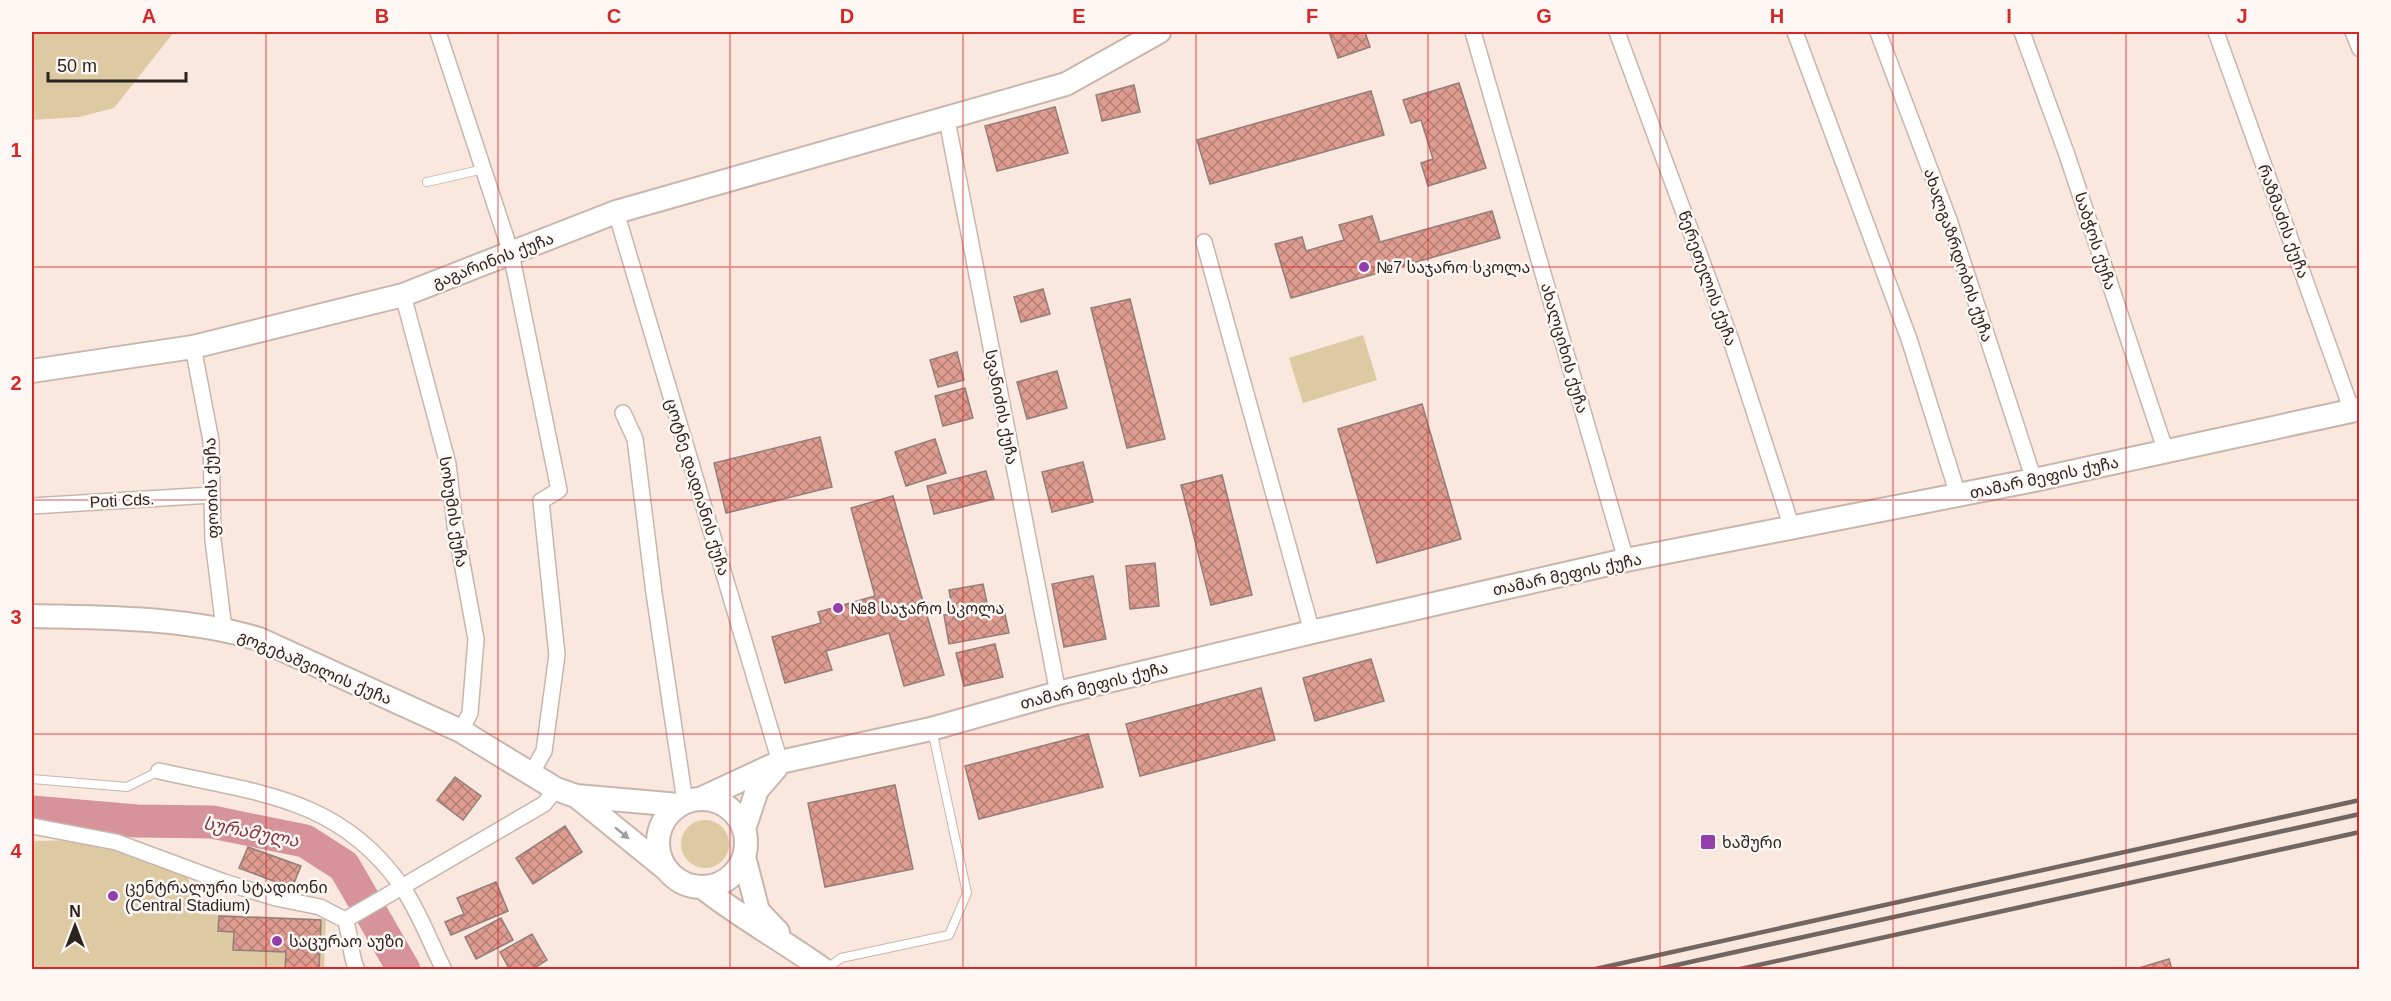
<svg xmlns="http://www.w3.org/2000/svg" width="2391" height="1001" viewBox="0 0 2391 1001" font-family="Helvetica,'Noto Sans Georgian',sans-serif">
	<defs>
		<pattern id="building-cross-hatch" width="8" height="8" patternUnits="userSpaceOnUse" patternTransform="scale(1.5)"><rect width="8" height="8" fill="#df9c90"/><path d="M0 0l8 8M0 8l8-8" fill="none" stroke="#b57f75"/></pattern>
	</defs>
	<rect width="100%" height="100%" fill="#fae7dd"/>
	<path fill="#ddcaa3" d="M32,32H174L114,108L79,117L32,120Z
		M1363,335L1377,380L1303,403L1289,358Z
		M681 844a24 24 0 1 1 48 0a24 24 0 1 1-48 0Z
		M88,840L134,850L188,878L201,914L326,919L324,969H32V841Z"/>
	<g fill="none" stroke-linecap="round" stroke-linejoin="round">
		<path stroke="#d69399" stroke-width="33" d="M32,812L137,821L212,822L305,841L344,866L404,970"/>
	</g>
	<path fill="url(#building-cross-hatch)" stroke="#927f7b" stroke-width="1.5" d="M1329,32H1365L1370,47L1338,58Z
		M1459,83L1486,168L1428,186L1421,163L1433,159L1421,120L1411,123L1403,100Z
		M1134,85L1140,112L1102,121L1096,95Z
		M1371,91L1384,135L1210,184L1197,140Z
		M1055,107L1068,153L997,171L985,126Z
		M1492,211L1500,238L1291,298L1275,244L1302,237L1306,251L1344,240L1339,225L1372,216L1380,242Z
		M1043,289L1050,314L1021,322L1014,297Z
		M1130,299L1165,439L1127,448L1091,308Z
		M957,352L964,380L938,387L930,360Z
		M1057,371L1067,408L1027,419L1017,382Z
		M965,388L973,418L943,426L935,396Z
		M1422,404L1461,539L1377,563L1338,429Z
		M820,437L832,487L726,513L714,463Z
		M935,439L946,473L906,486L895,452Z
		M1083,462L1093,502L1052,512L1042,472Z
		M986,471L994,499L934,514L927,486Z
		M1222,475L1252,595L1211,605L1181,485Z
		M893,496L944,675L904,686L889,633L826,651L832,670L785,683L772,637L821,623L818,612L875,596L851,508Z
		M1155,563L1159,606L1130,609L1126,566Z
		M1093,576L1106,639L1064,647L1052,584Z
		M983,584L988,608L1003,605L1009,633L949,644L944,615L953,613L949,590Z
		M995,644L1003,677L964,686L956,653Z
		M1371,659L1384,701L1315,721L1303,678Z
		M1261,688L1275,740L1140,776L1126,724Z
		M1088,734L1103,787L979,819L965,766Z
		M455,777L481,796L463,820L437,800Z
		M895,785L913,869L825,887L808,803Z
		M565,826L582,852L533,884L516,858Z
		M248,847L301,866L292,888L239,868Z
		M496,882L508,911L451,935L445,922L464,914L457,898Z
		M219,916L321,920L319,970H285L286,952L233,950L234,932L218,931Z
		M501,918L513,940L476,959L465,937Z
		M532,934L547,960L531,970H510L500,952Z
		M2169,959L2172,970H2132Z"/>
	<g fill="none" stroke-linecap="round" stroke-linejoin="round">
		<g stroke="#c8b6ad" stroke-width="10">
			<path id="lane" d="M427,182L484,169
				M32,779L127,787L159,771
				M826,969L841,958L949,935L967,893L932,730"/>
		</g>
		<g stroke="#c8b6ad" stroke-width="18">
			<path id="street" d="M438,32L511,253L559,490L541,501L557,655L544,751L531,774
				M1473,32L1626,560
				M1617,32L1731,340L1792,528
				M1795,32L1909,339L1958,495
				M1878,32L1949,220L2034,480
				M2022,32L2066,152L2166,452
				M2216,32L2352,411
				M2353,32L2360,49
				M947,120L1058,693
				M616,212L780,762
				M1204,242L1312,632
				M403,295L448,464L455,525L476,639L470,713L461,731
				M193,347L211,441L213,540L224,629
				M623,413L635,439L654,593L685,802
				M32,506L212,495
				M159,771C256,793 338,797 400,884C418,909 430,942 444,970
				M32,826L116,842L224,882L276,898L320,907L345,920
				M357,970C349,954 352,937 345,920L544,804L556,789"/>
		</g>
		<g stroke="#c8b6ad" stroke-width="26">
			<path id="secondary" d="M32,371L193,347L403,295L616,212L1066,84L1159,32
				M32,616C108,618 185,617 259,639L461,731L556,789L576,796L679,805
				M576,796L666,869
				M700,799L780,762L931,729L1058,693L1312,632L1626,560L2034,480L2360,409
				M658 843a44 44 0 1 1 88 0a44 44 0 1 1-88 0Z
				M744,829L757,790L776,768
				M744,857L758,911L778,932
				M702,887C741,918 784,941 824,970"/>
		</g>
		<use href="#lane" stroke="#fff" stroke-width="8"/>
		<use href="#street" stroke="#fff" stroke-width="15"/>
		<use href="#secondary" stroke="#fff" stroke-width="22"/>
		<path stroke="#716661" stroke-width="4.5" d="M1591,970L2360,800
			M1654,970L2360,814
			M1736,970L2360,832"/>
	</g>
	<defs><path id="oneway-solid" d="M-6-.8H1V-3.2L6.5 0L1 3.2V.8H-6Z" transform="scale(1.5)"/></defs>
	<use fill="#9f9c9b" href="#oneway-solid" transform="translate(622 833) rotate(39)"/>
	<path fill="none" stroke="#d62828" stroke-width="1.5" stroke-opacity="0.55" d="M266,32V970M498,32V970M730,32V970M963,32V970M1196,32V970M1428,32V970M1660,32V970M1893,32V970M2126,32V970M32,267H2360M32,500H2360M32,734H2360"/>
	<g fill="#943eab" stroke="#fef7f3" stroke-width="2">
		<circle cx="1364" cy="267" r="6"/>
		<circle cx="838" cy="608" r="6"/>
		<rect x="1700" y="834" width="16" height="16" rx="3"/>
		<circle cx="113" cy="896" r="6"/>
		<circle cx="277" cy="941" r="6"/>
	</g>
	<g text-anchor="middle" stroke-width="5" stroke-linejoin="round" paint-order="stroke">
		<g font-size="16" fill="#2a2320" stroke="#fef7f3">
			<text transform="translate(2284 221) rotate(70)" y="6">რაზმაძის ქუჩა</text>
			<text transform="translate(2096 241) rotate(72)" y="6">საბჭოს ქუჩა</text>
			<text transform="translate(1959 255) rotate(71)" y="6">ახალგაზრდობის ქუჩა</text>
			<text transform="translate(493 260) rotate(-21)" y="6">გაგარინის ქუჩა</text>
			<text transform="translate(1708 278) rotate(70)" y="6">წერეთელის ქუჩა</text>
			<text transform="translate(1565 348) rotate(74)" y="6">ახალციხის ქუჩა</text>
			<text transform="translate(1002 407) rotate(79)" y="6">სვანიძის ქუჩა</text>
			<text transform="translate(2044 477) rotate(-12)" y="6">თამარ მეფის ქუჩა</text>
			<text transform="translate(698 487) rotate(73)" y="6">ცოტნე დადიანის ქუჩა</text>
			<text transform="translate(211 488) rotate(-92)" y="6">ფოთის ქუჩა</text>
			<text transform="translate(122 500) rotate(-3)" y="6">Poti Cds.</text>
			<text transform="translate(454 512) rotate(81)" y="6">სოხუმის ქუჩა</text>
			<text transform="translate(1567 574) rotate(-12)" y="6">თამარ მეფის ქუჩა</text>
			<text transform="translate(315 667) rotate(23)" y="6">გოგებაშვილის ქუჩა</text>
			<text transform="translate(1094 685) rotate(-14)" y="6">თამარ მეფის ქუჩა</text>
		</g>
		<g font-size="16" fill="#2a2320" stroke="#fef7f3" text-anchor="start">
			<text x="1376" y="273">№7 საჯარო სკოლა</text>
			<text x="850" y="614">№8 საჯარო სკოლა</text>
			<text x="1722" y="848">ხაშური</text>
			<text x="125" y="893">ცენტრალური სტადიონი<tspan x="125" dy="18">(Central Stadium)</tspan></text>
			<text x="289" y="947">საცურაო აუზი</text>
		</g>
		<g font-size="18" font-style="italic" fill="#853341" stroke="#fef7f3">
			<text transform="translate(251 832) rotate(11)" y="6">სურამულა</text>
		</g>
	</g>
	<rect width="2391" height="1001" fill="none" stroke="#fef7f3" stroke-width="66"/>
	<g transform="translate(75 926)" stroke="#fef7f3" stroke-width="4.5" paint-order="stroke">
	<path d="M0-4.5L10 22L0 15L-10 22Z" fill="#2a2320"/>
	<text y="-9" font-size="16" font-weight="bold" text-anchor="middle" fill="#2a2320">N</text>
	</g>
	<path d="M48 72v9h138v-9" fill="none" stroke="#2a2320" stroke-width="3"/>
	<text x="57" y="72" font-size="18" fill="#2a2320" stroke="#fef7f3" stroke-width="4.5" paint-order="stroke">50 m</text>
	<rect x="33" y="33" width="2325" height="935" fill="none" stroke="#d62828" stroke-width="2"/>
	<g font-size="20" text-anchor="middle" font-weight="bold" fill="#d62828">
		<text x="149" y="23">A</text>
		<text x="382" y="23">B</text>
		<text x="614" y="23">C</text>
		<text x="847" y="23">D</text>
		<text x="1079" y="23">E</text>
		<text x="1312" y="23">F</text>
		<text x="1544" y="23">G</text>
		<text x="1777" y="23">H</text>
		<text x="2009" y="23">I</text>
		<text x="2242" y="23">J</text>
		<text x="16" y="157">1</text>
		<text x="16" y="390">2</text>
		<text x="16" y="624">3</text>
		<text x="16" y="858">4</text>
	</g>
</svg>
